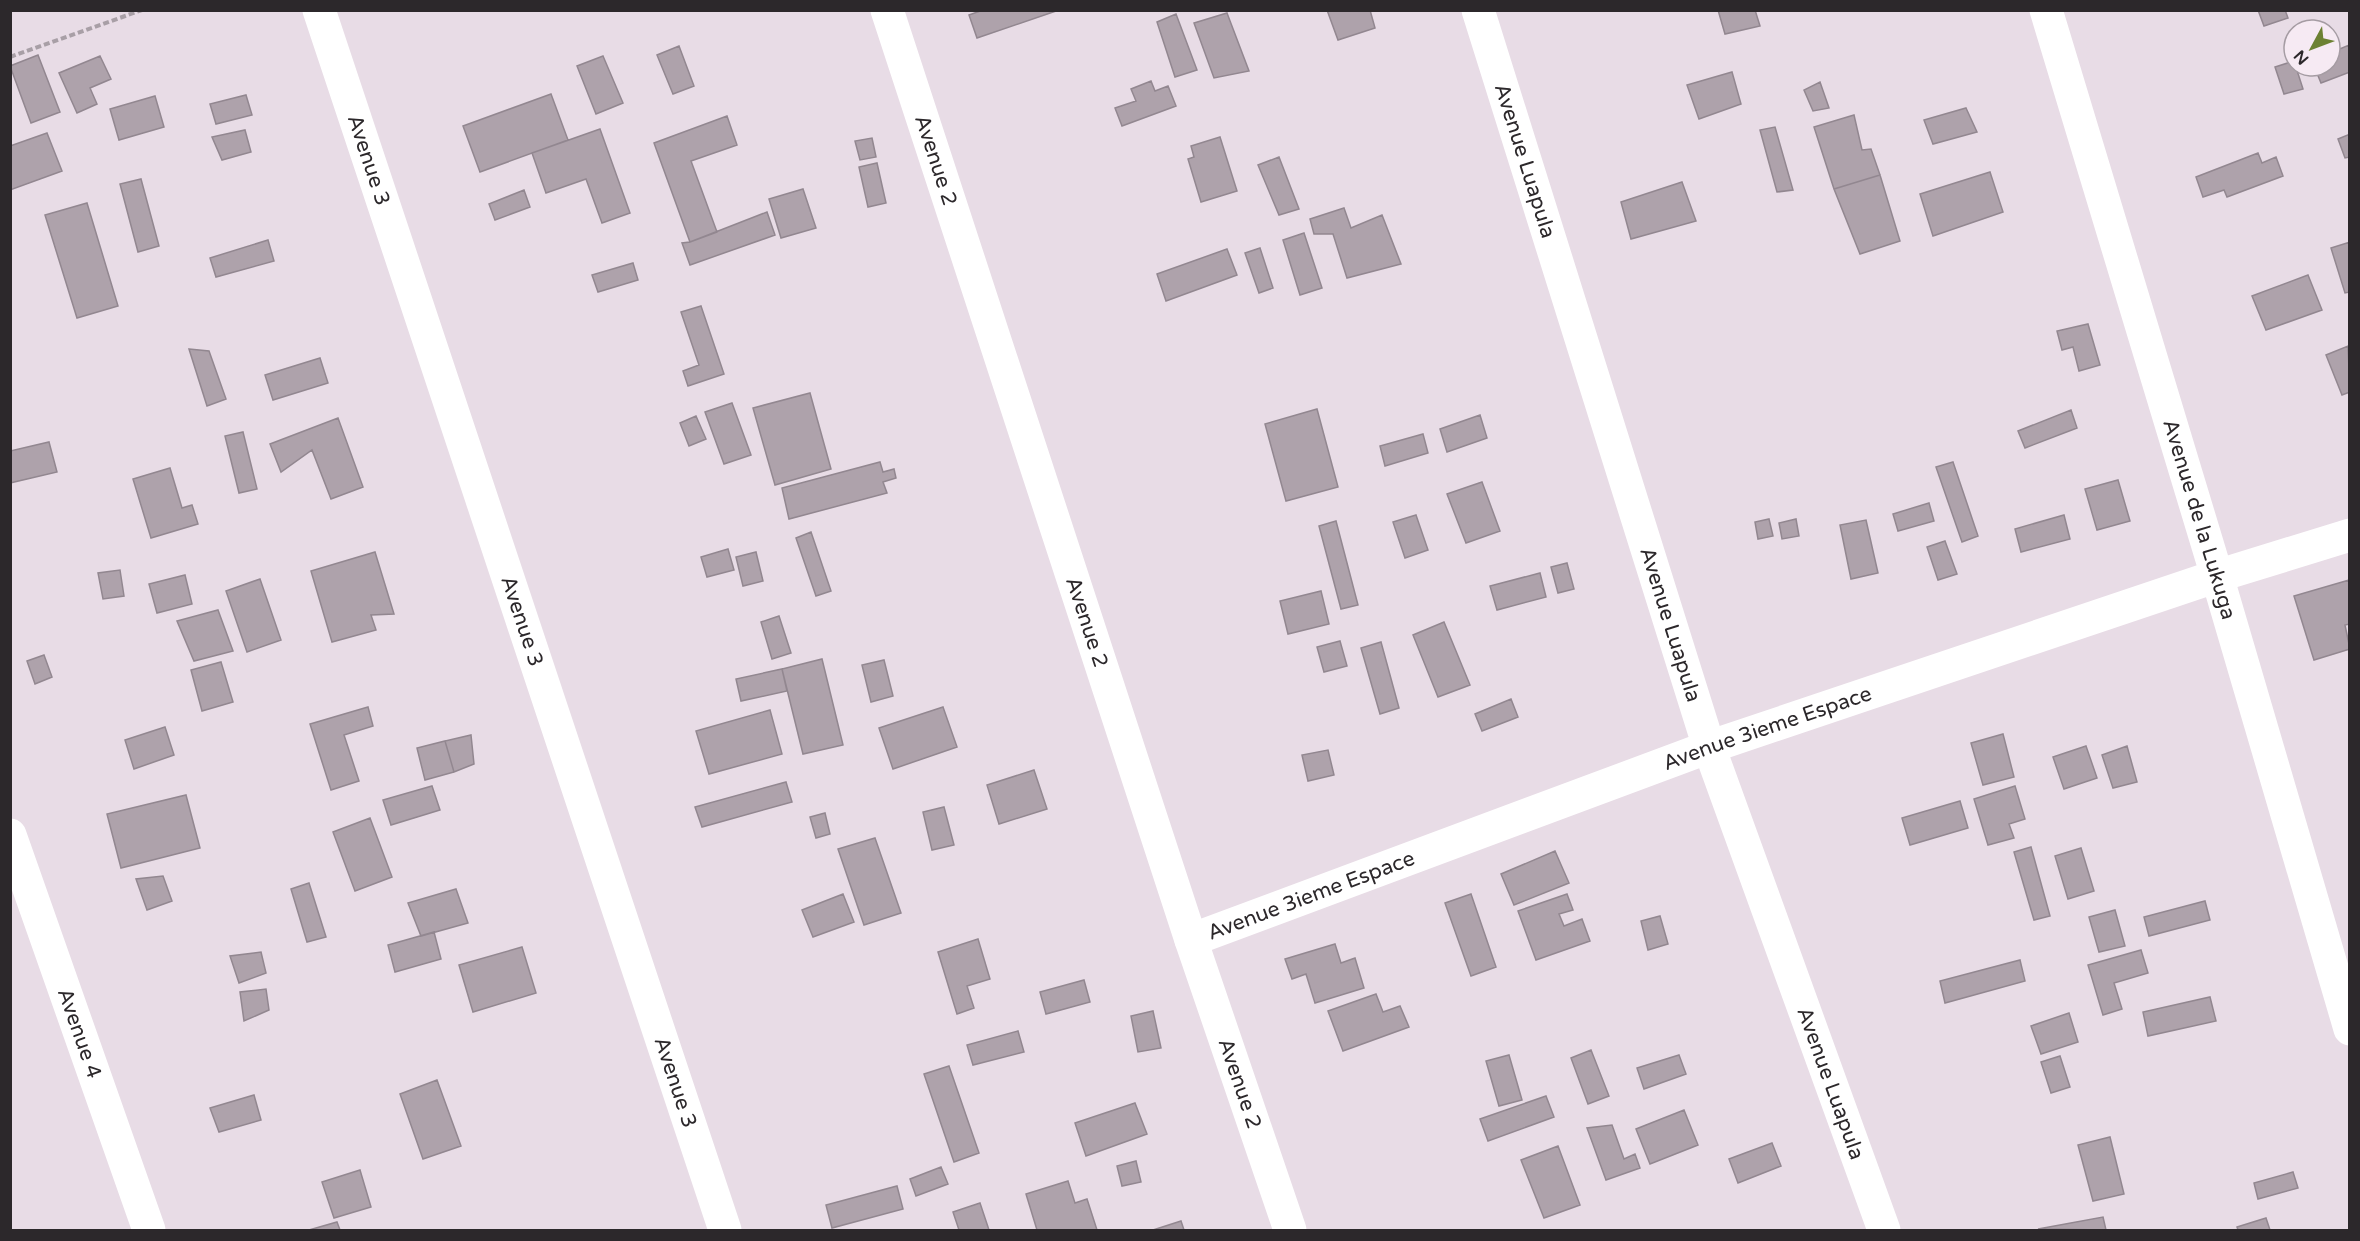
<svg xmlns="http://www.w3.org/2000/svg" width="2360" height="1241" viewBox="0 0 2360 1241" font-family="'Varela Round',sans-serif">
	<rect width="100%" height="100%" fill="#e8dce6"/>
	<path fill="#aea2ab" stroke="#928790" stroke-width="1.5" d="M983,10H1059L977,38L969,15Z
		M1327,10H1370L1375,28L1338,40Z
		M1718,10H1755L1760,26L1725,34Z
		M2258,10H2285L2288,18L2264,26Z
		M1227,13L1249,71L1214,78L1194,23Z
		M1176,14L1197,70L1175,77L1157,22Z
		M2349,45L2350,72L2321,83L2314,66H2330V53Z
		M679,46L694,86L673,94L657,55Z
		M38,55L60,112L31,123L10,66Z
		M100,56L111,79L90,88L97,104L77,113L59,73Z
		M603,56L623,103L596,114L577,66Z
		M2294,61L2303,89L2284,94L2275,67Z
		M1732,72L1741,104L1699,119L1687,85Z
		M1151,81L1155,91L1168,86L1176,106L1122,126L1115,108L1136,101L1131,89Z
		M1820,82L1829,108L1813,111L1804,90Z
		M551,94L568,140L480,172L463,126Z
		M246,95L252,115L216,124L210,104Z
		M155,96L164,127L119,140L110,109Z
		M1966,108L1977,132L1933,144L1924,120Z
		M1854,115L1862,150L1871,149L1880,175L1834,189L1814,127Z
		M727,116L737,145L691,161L717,232L690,242L654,143Z
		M1775,127L1793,190L1777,192L1760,130Z
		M600,129L630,213L602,223L586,179L546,193L532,153Z
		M245,130L251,152L222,160L212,137Z
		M47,133L62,171L10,190V146Z
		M2350,134V157L2345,158L2338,139Z
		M1220,137L1237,191L1201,202L1188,159L1194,157L1191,146Z
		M872,138L876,157L860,160L855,141Z
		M2258,153L2262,163L2276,157L2283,176L2227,197L2224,190L2203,197L2196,177Z
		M1279,157L1299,209L1279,215L1258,165Z
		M877,163L886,203L868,207L859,167Z
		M1990,172L2003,212L1933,236L1920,194Z
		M1880,175L1900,241L1860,254L1834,189Z
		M141,179L159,246L138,252L120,184Z
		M1682,182L1696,221L1631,239L1621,202Z
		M803,189L816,228L781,238L769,199Z
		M524,190L530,207L495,220L489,204Z
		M87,203L118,306L77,318L45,215Z
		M1344,208L1351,228L1382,215L1401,264L1347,278L1333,234H1314L1310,219Z
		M767,212L775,235L690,265L682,243L690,242Z
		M1304,233L1322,288L1300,295L1283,240Z
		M268,240L274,261L216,277L210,258Z
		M2350,242V292L2345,293L2331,248Z
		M1260,248L1273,288L1259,293L1245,253Z
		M1227,249L1237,275L1166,301L1157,274Z
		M633,263L638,280L598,292L592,275Z
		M2308,275L2322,310L2266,330L2252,296Z
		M701,306L724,374L688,386L683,371L699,365L681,312Z
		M2088,324L2100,365L2079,371L2073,347L2062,350L2057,331Z
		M2348,346L2350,392L2342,395L2326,355Z
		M189,349L209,351L226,399L207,406Z
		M320,358L328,383L273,400L265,375Z
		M810,393L831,469L775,485L753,408Z
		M732,403L751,455L724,464L705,412Z
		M1317,409L1338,487L1286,501L1265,424Z
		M2071,410L2077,428L2025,448L2018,431Z
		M1480,415L1487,438L1447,452L1440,429Z
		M696,416L706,439L689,446L680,423Z
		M338,418L363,487L331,499L312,450L281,472L270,444Z
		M243,432L257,489L239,493L225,436Z
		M1423,434L1428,453L1385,466L1380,446Z
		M49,442L57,472L10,483V451Z
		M880,462L883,472L894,469L896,478L883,482L887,493L789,519L782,488Z
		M1953,462L1978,536L1962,542L1936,467Z
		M170,468L182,508L192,505L198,524L151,538L133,479Z
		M2118,480L2130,521L2097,530L2085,489Z
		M1482,482L1500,531L1466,543L1447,494Z
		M1929,503L1934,521L1898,531L1893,514Z
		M1416,515L1428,550L1405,558L1393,522Z
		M2064,515L2070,539L2021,552L2015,529Z
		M1769,519L1773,536L1758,539L1755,522Z
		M1796,519L1799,536L1782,539L1779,523Z
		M1866,520L1878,573L1851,579L1840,525Z
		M1336,521L1358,605L1341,609L1319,526Z
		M811,532L831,591L816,596L796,538Z
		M1945,541L1957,574L1938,580L1927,547Z
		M728,549L734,570L707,577L701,557Z
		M375,552L394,614L371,615L376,630L332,642L311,571Z
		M756,552L763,581L743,586L736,557Z
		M1567,563L1574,589L1558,593L1551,567Z
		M120,570L124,596L103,599L98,573Z
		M1540,573L1546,597L1497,610L1490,586Z
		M185,575L192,604L157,613L149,584Z
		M260,579L281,640L247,652L226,591Z
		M2349,580L2350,624L2345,625L2350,649L2314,660L2294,596Z
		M1321,591L1329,624L1288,634L1280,601Z
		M218,610L233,651L194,661L177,621Z
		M779,616L791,653L772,659L761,622Z
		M1444,622L1470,685L1438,697L1413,635Z
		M1340,641L1347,666L1324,672L1317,647Z
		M1381,642L1399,708L1380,714L1361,648Z
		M44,655L52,677L35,684L27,661Z
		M822,659L843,745L803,754L782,669Z
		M884,660L893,696L871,702L862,665Z
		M221,662L233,702L202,711L191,670Z
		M782,669L787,691L741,701L736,679Z
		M1511,699L1518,717L1482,731L1475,714Z
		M368,707L373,726L344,735L359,781L331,790L310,724Z
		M943,707L957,747L893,769L879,728Z
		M770,710L782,754L709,774L696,731Z
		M165,727L174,755L134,769L125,740Z
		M2003,734L2014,777L1983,785L1971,743Z
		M471,735L474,764L454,772L445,741Z
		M445,741L454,772L425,780L417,748Z
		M2086,746L2097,778L2064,789L2053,757Z
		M2127,746L2137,782L2113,788L2102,755Z
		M1328,750L1334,775L1308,781L1302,755Z
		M1034,770L1047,809L999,824L987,785Z
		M786,782L792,802L702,827L695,807Z
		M432,786L440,810L391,825L383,800Z
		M2015,786L2025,819L2009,824L2014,838L1988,845L1974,799Z
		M186,795L200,848L121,868L107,814Z
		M1960,801L1968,828L1910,845L1902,818Z
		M944,807L954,845L932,850L923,812Z
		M825,813L830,834L816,838L810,817Z
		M370,818L392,877L355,891L333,832Z
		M875,838L901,913L864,925L838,849Z
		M2031,847L2050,916L2034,920L2014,852Z
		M2081,848L2094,891L2068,899L2055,856Z
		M1555,851L1569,883L1514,905L1501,874Z
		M163,876L172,901L147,910L136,879Z
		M309,883L326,937L307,942L291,889Z
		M456,889L468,923L421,936L408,903Z
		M843,894L854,922L813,937L802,910Z
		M1471,894L1496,967L1471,976L1445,903Z
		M1567,894L1573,910L1559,914L1564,926L1582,919L1590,941L1536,960L1518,911Z
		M2205,901L2210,920L2149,936L2144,917Z
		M2115,910L2125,946L2099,952L2089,917Z
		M1660,916L1668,944L1648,950L1641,921Z
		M434,932L441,959L395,972L388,945Z
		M978,939L990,979L967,986L974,1008L957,1014L938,952Z
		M1335,944L1341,963L1355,958L1364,988L1315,1003L1306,974L1292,979L1285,959Z
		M522,947L536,993L473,1012L459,965Z
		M2141,950L2148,973L2114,983L2122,1009L2103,1015L2088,965Z
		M261,952L266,973L239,983L230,956Z
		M2020,960L2025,981L1945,1003L1940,981Z
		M1084,980L1090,1002L1046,1014L1040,992Z
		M266,989L269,1010L244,1021L240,992Z
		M1376,994L1383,1012L1400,1006L1409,1027L1343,1051L1328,1011Z
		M2210,997L2216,1021L2148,1036L2143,1012Z
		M1153,1011L1161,1048L1138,1052L1131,1016Z
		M2069,1013L2078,1042L2041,1054L2031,1026Z
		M1018,1031L1024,1052L973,1065L967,1045Z
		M1591,1050L1609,1096L1588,1104L1571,1058Z
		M1509,1055L1522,1100L1499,1106L1486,1061Z
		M1679,1055L1686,1074L1644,1089L1637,1068Z
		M2060,1056L2070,1087L2051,1093L2041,1062Z
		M949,1066L979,1153L954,1162L924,1074Z
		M437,1080L461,1146L423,1159L400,1094Z
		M254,1095L261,1120L219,1132L210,1108Z
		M1546,1096L1554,1117L1488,1141L1480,1119Z
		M1135,1103L1147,1134L1086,1156L1075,1123Z
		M1684,1110L1698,1145L1650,1164L1636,1129Z
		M1612,1125L1624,1159L1635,1154L1640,1168L1606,1180L1587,1128Z
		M2110,1137L2124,1194L2093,1201L2078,1145Z
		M1772,1143L1781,1166L1738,1183L1729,1159Z
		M1558,1146L1580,1205L1544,1218L1521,1160Z
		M1136,1161L1141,1182L1122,1186L1117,1166Z
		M941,1167L948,1184L916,1196L910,1179Z
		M360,1170L371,1207L334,1218L322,1182Z
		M2293,1172L2298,1188L2258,1199L2254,1183Z
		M1068,1181L1075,1203L1087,1199L1097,1230H1037L1026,1194Z
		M897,1186L903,1209L832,1228L826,1205Z
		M980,1203L989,1230H959L953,1212Z
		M2103,1217L2106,1230L2038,1229Z
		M2266,1218L2270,1230H2238L2237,1227Z
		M1181,1221L1184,1230H1153Z
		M337,1222L340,1230H309Z"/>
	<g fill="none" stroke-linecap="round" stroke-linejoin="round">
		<path stroke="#a89fa6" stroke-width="4" stroke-dasharray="6 3" stroke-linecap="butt" d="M10,57L142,10"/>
		<g stroke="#fff" stroke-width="33">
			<path id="s1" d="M319,10L725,1230"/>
			<path id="s2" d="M887,10L1191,940L1290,1230"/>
			<path id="s3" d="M1478,10L1709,747L1884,1230"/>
			<path id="s4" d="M2046,10L2217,576L2350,1029"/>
			<path id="s5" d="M10,835L149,1230"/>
			<path id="s6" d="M1191,940L1709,747L2217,576L2350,535"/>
		</g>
	</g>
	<g text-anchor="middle" stroke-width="4.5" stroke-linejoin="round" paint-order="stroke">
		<g font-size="21" fill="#2c282b" stroke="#f6eaf3">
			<text dy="7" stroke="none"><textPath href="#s1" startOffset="158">Avenue 3</textPath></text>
			<text dy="7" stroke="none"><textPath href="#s2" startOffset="158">Avenue 2</textPath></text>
			<text dy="7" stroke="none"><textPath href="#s3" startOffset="158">Avenue Luapula</textPath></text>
			<text dy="7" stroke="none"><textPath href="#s4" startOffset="532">Avenue de la Lukuga</textPath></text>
			<text dy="7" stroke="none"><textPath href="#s1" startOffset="644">Avenue 3</textPath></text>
			<text dy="7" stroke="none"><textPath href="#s2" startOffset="644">Avenue 2</textPath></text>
			<text dy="7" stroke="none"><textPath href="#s3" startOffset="644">Avenue Luapula</textPath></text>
			<text dy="7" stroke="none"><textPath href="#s6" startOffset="614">Avenue 3ieme Espace</textPath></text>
			<text dy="7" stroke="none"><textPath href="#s6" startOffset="128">Avenue 3ieme Espace</textPath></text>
			<text dy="7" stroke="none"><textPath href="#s5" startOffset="210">Avenue 4</textPath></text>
			<text dy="7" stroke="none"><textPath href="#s1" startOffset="1130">Avenue 3</textPath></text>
			<text dy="7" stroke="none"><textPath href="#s2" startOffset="1130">Avenue 2</textPath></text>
			<text dy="7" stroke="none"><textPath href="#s3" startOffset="1130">Avenue Luapula</textPath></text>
		</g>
	</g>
	<rect width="2360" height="1241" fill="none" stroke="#2c282b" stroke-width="24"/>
	<g transform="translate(2312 48) rotate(229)"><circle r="28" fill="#f6eaf3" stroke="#a59ca3" stroke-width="1.5"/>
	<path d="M0-4.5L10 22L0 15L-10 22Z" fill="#6c8132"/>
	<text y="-9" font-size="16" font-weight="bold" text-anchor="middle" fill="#2c282b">N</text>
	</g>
</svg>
